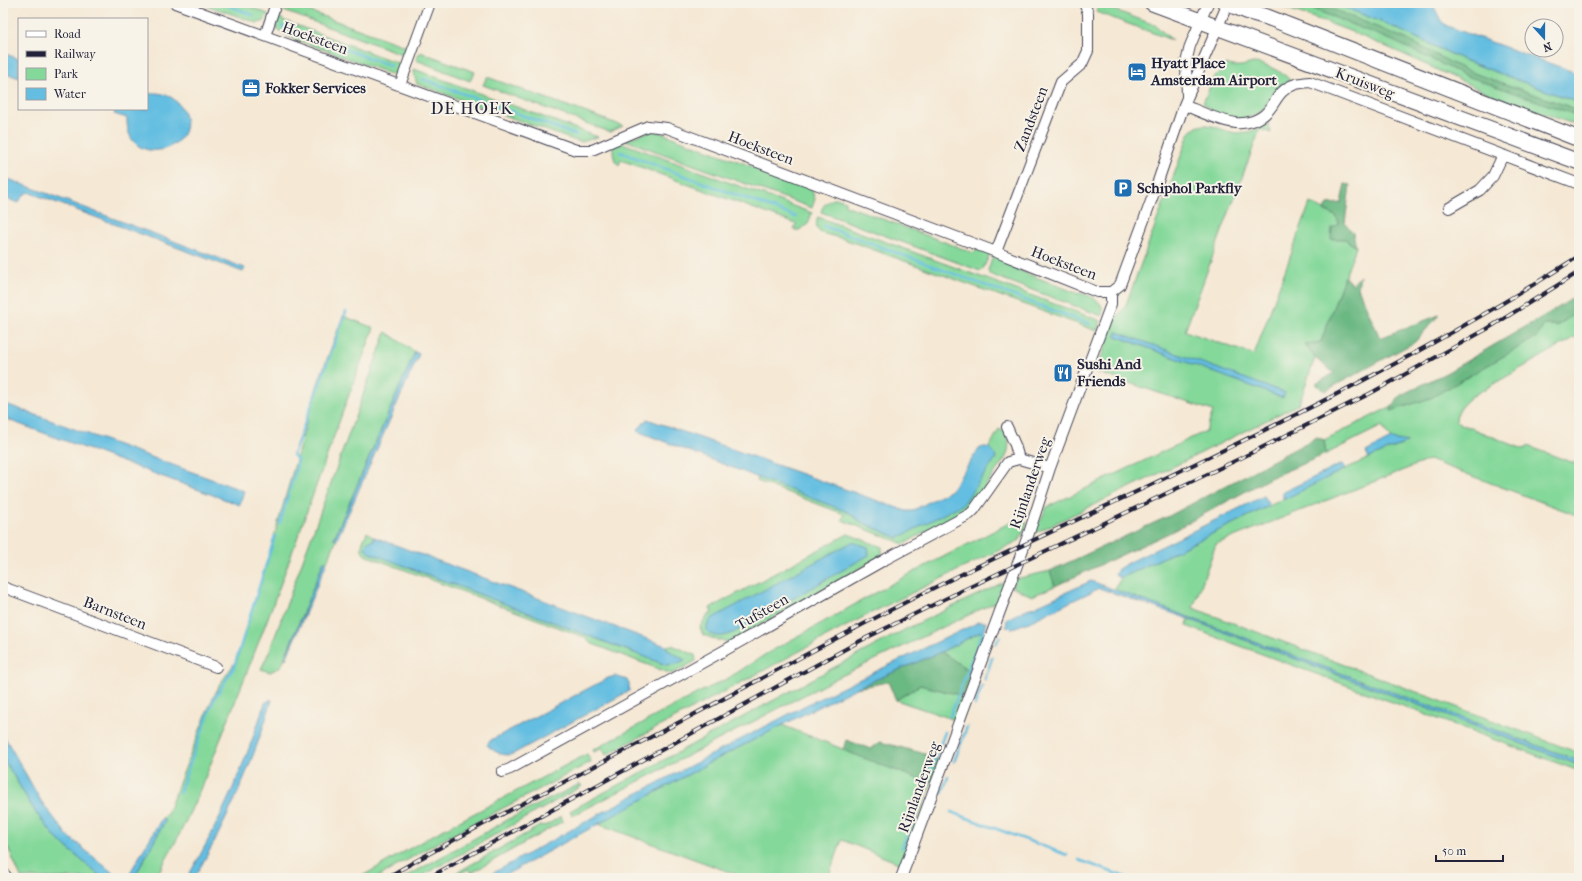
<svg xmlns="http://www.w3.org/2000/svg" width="1582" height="881" viewBox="0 0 1582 881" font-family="'IM FELL French Canon',serif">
	<rect width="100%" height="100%" fill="#f7f3e8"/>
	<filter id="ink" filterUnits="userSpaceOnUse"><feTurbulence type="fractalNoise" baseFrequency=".025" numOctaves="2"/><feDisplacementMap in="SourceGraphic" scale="8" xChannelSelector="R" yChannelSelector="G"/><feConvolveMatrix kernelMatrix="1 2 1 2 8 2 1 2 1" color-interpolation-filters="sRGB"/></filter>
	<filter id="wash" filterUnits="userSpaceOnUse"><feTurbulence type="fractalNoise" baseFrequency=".012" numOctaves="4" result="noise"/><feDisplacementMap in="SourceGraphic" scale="16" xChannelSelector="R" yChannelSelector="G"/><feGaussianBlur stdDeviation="0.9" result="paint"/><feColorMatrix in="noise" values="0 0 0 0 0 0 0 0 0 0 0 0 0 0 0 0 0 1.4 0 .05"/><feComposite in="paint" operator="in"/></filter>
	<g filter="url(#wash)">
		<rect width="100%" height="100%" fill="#f5e8d4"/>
		<path fill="#84d89a" stroke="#537d6a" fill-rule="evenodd" d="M200,3H241L268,14L263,22L257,23Z
			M287,3L410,48L407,56L284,11Z
			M1272,3H1333L1389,25L1464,60L1579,103V126L1498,98L1403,54L1347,30Z
			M1099,5H1101L1155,25L1172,40L1096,12Z
			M278,16L285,21L403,65L400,71L393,75L292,38L281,32L275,27Z
			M420,52L475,72L470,81L416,60Z
			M1253,63C1264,63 1283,72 1290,80C1283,84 1277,88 1273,95C1270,99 1268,104 1264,108C1254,119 1238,122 1224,116C1216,112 1208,110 1203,103L1214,77L1221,72L1226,64C1236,68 1243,66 1253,63Z
			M414,69L598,137L581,142L573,140L417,84L414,74Z
			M487,77L623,126L610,132L483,85Z
			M1268,123L1271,133L1260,129L1185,331L1254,355L1310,203L1336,216L1345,239L1356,247L1321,342L1305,345L1315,358L1299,404L1185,461L1033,534L1047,507L1206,431L1213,411L1096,372L1115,319L1125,307L1189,134C1204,115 1219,132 1238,133C1249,133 1258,129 1268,123ZM1117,333L1284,393L1283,397L1116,336Z
			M653,130L811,188L815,199L812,208L625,140Z
			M620,142L812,213L808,224L799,230H794L796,224L621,160L619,165C613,160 613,154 613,147Z
			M836,198L845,201V205L974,253L976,249L990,254L983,269L980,271L821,212C823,204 829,200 836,198Z
			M818,217L1101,321L1097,331L844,239L821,233C815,229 816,223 818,217Z
			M993,256L1019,266L1018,270L1079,294L1080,293C1091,296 1106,301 1102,316L989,274L988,270Z
			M1579,311V335L1471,397C1463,404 1456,411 1456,422L1518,447L1525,449L1528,446L1579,465V516L1429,460L1216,544L1193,608L1579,753V761L1114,590L1121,578L1345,469L1380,453L1407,443L1391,439L1382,426L1326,454L1324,440L1392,406L1391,411L1544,325H1558Z
			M343,316L374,328C329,445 290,565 243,682C216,749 193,817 155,878H134L165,821L162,818L167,814L211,702L220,684L236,661L268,558L317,386Z
			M386,332L415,352L334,538L337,539L327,562L324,561L281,667L270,672L261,669L270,650Z
			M999,429C1011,434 1010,447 1006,457L972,505L904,544L842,520L844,514L757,481L758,477L850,513L861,522L898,538L994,452L989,448Z
			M1017,519L1027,523L1020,540L869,614L606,755L602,748L594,752L593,750L696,694L727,679L766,654L904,577Z
			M367,532L374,537V540L365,547L368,552L666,665L684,660L668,650L666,646L672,645L695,655L696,661L672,674L590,643L584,637L365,555C358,548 364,540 367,532Z
			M848,534L882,547V556L726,644L724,640H717L703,635L700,627L707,616L712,613L710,608Z
			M1050,571L1055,586L1032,596L1012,587L1015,579Z
			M1006,581L1000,600L837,678L572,816L570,811L833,668L906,629Z
			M1189,619L1579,765V771L1186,626Z
			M984,630V644L973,673L941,652Z
			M920,685L964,696L955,720L896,700Z
			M782,725L931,784L901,864L842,840L828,878H746L598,824L711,762Z
			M587,754L591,762L437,843L376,878H359L433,835Z
			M3,758L36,813L57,839L102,878H21L3,836Z
			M580,784L582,786L540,810L538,809L534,813L418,878H404L509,819Z
			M561,816L563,821L471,873L469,869L457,875L459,878H447L540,826L547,825Z"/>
		<path fill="#6bb882" stroke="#466d5e" d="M1307,3H1318L1406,39L1465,70L1579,110V116L1464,75L1393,41L1308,7Z
			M1345,184L1350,185L1345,223L1353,233L1356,247L1345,239H1331L1332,228L1339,224L1336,216L1324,210L1328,204L1341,203Z
			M1360,276L1358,288L1380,338L1439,315L1415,342L1325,391L1316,384L1334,373L1315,358L1305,344L1321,342L1344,277L1353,284Z
			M1579,294V311L1558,325H1544L1537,337L1431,398L1391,411L1392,406L1401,395L1446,373L1556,309Z
			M1317,437L1324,440L1326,454L1272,477L1171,532L1055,586L1050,571L1169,516Z
			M941,652L973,673L964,696L920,685L896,700L888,682L856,688Z
			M846,740L871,749L880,742L922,753L940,760L931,784L843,750Z"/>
		<path fill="#63bee1" stroke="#42708e" d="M1333,3H1432L1441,21L1447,26L1579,74V103L1464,60L1389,25Z
			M3,53L19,59V78L3,72Z
			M154,93C165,93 174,97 180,106C208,149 125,174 127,118L114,114L116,109H147V95Z
			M3,177L245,268L243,272L28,192L24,195L18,203L3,197Z
			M1117,332L1285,393L1283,398L1116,336Z
			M415,352L419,354L337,539H334Z
			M3,403L244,491L240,505L11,421L3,416Z
			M647,419L906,511H912L951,490L979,449C987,444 993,449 996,458L963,504L898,538L861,522L850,513L637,431Z
			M1391,439L1408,442L1369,458L1366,452Z
			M1342,464L1345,469L1283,500V492Z
			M1264,496L1269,506L1121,578L1115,575L1118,569L1128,563Z
			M374,537L666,646L668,650L685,660L676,664L666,665L368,552L365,547L367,542L374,540Z
			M852,542L868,547L869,555L733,633C728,634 723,637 718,636C706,636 704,627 711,619Z
			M324,561L327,562L286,659L285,658Z
			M1091,581L1579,761V765L1189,619L1099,588L1029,622L1013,628L1006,627L1007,619L1027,609L1034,607Z
			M979,622H986L984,630L941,652L856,688L810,711L711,762L500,878H484L625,800L808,704Z
			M615,676L627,680L629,684V691L513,754C504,757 494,752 487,745L491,740L608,678Z
			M270,700H272C253,762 227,823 194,878H187C220,823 245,764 265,703Z
			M3,734L41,801L67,835L119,878H102L57,839L36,813L3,758Z
			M162,818L165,821L134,878H127Z"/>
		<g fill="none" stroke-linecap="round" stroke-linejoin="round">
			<path stroke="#63bee1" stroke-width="2.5" d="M222,3L253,15
				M282,26L391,66
				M423,79L576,135
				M620,152L796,217
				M824,226L1090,324
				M280,523L298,461L293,455L346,312
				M996,644L1000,636
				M985,679L992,658
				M975,705L982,686
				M950,716L983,631
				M954,762L967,727
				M179,793L214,699L234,667L275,536
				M942,793L948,777
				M951,812L1067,855
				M902,848L945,732
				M1079,860L1128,878"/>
		</g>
	</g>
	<g filter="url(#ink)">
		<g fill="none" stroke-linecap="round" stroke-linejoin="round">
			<g stroke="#424052" stroke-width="12">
				<path id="minor" d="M175,3L576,150H592L648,126L667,128L996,252L1097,292H1111
					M265,36L276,3
					M400,85L430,3
					M1187,96L1186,63L1190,46L1208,3
					M1184,105C1201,112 1219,121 1236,123C1247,124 1260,120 1267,112C1273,106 1276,98 1282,92C1290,84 1299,83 1310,82L1579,184
					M1449,208L1480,190L1493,176L1503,155
					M996,252L1061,82L1082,64L1088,51V13L1084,3
					M1111,292L1120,285L1154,193L1184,105L1228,3
					M1007,427L1015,445L1019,459
					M3,587L216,667
					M502,772L510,769L727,649L886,559L970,514L974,510L1008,462L1019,459L1050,468
					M901,878L1029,533L1050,468L1111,304V292"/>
			</g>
			<g stroke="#424052" stroke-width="17">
				<path id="highway" d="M1152,3L1579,162
					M1226,3L1249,12L1267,17L1579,139
					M3,876L4,878"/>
			</g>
			<use href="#minor" stroke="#fff" stroke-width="10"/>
			<use href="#highway" stroke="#fff" stroke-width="15"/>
			<g stroke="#22223b" stroke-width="4">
				<path id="rail" d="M386,878C486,820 589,770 691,716C782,668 873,617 966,572C1174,473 1385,381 1579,256
					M428,878L860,641L955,594L1241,458L1371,393L1487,329L1579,272"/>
			</g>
			<use href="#rail" stroke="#f7f3e8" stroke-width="2.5" stroke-dasharray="8" stroke-linecap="butt"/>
		</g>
	</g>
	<defs>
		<g id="hotel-square" transform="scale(1)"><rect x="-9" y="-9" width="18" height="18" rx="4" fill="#1f6fb2" stroke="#f7f3e8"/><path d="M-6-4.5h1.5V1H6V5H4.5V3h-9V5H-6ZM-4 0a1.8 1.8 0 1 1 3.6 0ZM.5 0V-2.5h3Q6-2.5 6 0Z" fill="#fff"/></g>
		<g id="office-square" transform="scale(1)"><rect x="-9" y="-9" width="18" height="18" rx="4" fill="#1f6fb2" stroke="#f7f3e8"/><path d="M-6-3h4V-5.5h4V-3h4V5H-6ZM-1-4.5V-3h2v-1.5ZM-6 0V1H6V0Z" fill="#fff"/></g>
		<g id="parking-square" transform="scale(1)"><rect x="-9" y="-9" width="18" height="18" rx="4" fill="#1f6fb2" stroke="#f7f3e8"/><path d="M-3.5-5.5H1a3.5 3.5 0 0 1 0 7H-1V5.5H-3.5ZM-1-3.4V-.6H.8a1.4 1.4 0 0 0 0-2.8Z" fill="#fff"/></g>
		<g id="restaurant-square" transform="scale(1)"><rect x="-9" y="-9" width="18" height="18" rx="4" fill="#1f6fb2" stroke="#f7f3e8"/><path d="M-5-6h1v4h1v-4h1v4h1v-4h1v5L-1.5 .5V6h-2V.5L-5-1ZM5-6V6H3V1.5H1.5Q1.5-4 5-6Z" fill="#fff"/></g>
	</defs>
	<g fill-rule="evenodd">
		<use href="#hotel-square" x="1137" y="72"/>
		<use href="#office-square" x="251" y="88"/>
		<use href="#parking-square" x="1123" y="188"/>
		<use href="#restaurant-square" x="1063" y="373"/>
	</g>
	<g text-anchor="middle" stroke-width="4" stroke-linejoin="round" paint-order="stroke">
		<g font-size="15" fill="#22223b" stroke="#f7f3e8">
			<text transform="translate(315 38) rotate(20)" y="5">Hoeksteen</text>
			<text transform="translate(1365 83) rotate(21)" y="5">Kruisweg</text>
			<text transform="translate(1031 119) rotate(-69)" y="5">Zandsteen</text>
			<text transform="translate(761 148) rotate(21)" y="5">Hoeksteen</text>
			<text transform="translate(1064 263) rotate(21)" y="5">Hoeksteen</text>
			<text transform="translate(1030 483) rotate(-71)" y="5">Rijnlanderweg</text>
			<text transform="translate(762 612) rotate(-30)" y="5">Tufsteen</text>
			<text transform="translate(115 613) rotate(21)" y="5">Barnsteen</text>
			<text transform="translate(919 787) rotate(-70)" y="5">Rijnlanderweg</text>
		</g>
		<g font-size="15" font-weight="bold" fill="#22223b" stroke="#f7f3e8" text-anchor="start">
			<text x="1151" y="68">Hyatt Place<tspan x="1151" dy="17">Amsterdam Airport</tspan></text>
			<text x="265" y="93">Fokker Services</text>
			<text x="1137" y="193">Schiphol Parkfly</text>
			<text x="1077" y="369">Sushi And<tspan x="1077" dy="17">Friends</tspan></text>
		</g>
		<g font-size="17" letter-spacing="1" fill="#22223b" stroke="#f7f3e8">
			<text x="472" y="114">DE HOEK</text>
		</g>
	</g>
	<rect width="1582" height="881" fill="none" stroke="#f7f3e8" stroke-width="16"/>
	<rect x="18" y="18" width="130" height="92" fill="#f7f3e8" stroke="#a29fa3"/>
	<rect x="26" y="31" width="20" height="6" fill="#ffffff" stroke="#a29fa3"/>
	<text x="54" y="38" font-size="12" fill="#22223b">Road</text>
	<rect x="26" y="51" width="20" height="6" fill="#22223b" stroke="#a29fa3"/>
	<text x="54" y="58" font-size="12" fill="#22223b">Railway</text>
	<rect x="26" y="68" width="20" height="12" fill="#84d89a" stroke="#a29fa3"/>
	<text x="54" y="78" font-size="12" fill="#22223b">Park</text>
	<rect x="26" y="88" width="20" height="12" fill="#63bee1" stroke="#a29fa3"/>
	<text x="54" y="98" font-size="12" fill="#22223b">Water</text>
	<g transform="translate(1544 38) rotate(159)"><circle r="19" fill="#f7f3e8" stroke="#a29fa3"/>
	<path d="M0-3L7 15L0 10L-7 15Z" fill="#1f6fb2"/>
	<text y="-6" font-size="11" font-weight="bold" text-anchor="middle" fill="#22223b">N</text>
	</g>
	<path d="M1436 855v6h67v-6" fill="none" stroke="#22223b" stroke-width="2"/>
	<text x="1442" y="855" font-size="12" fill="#22223b" stroke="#f7f3e8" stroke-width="3" paint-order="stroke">50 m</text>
</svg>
